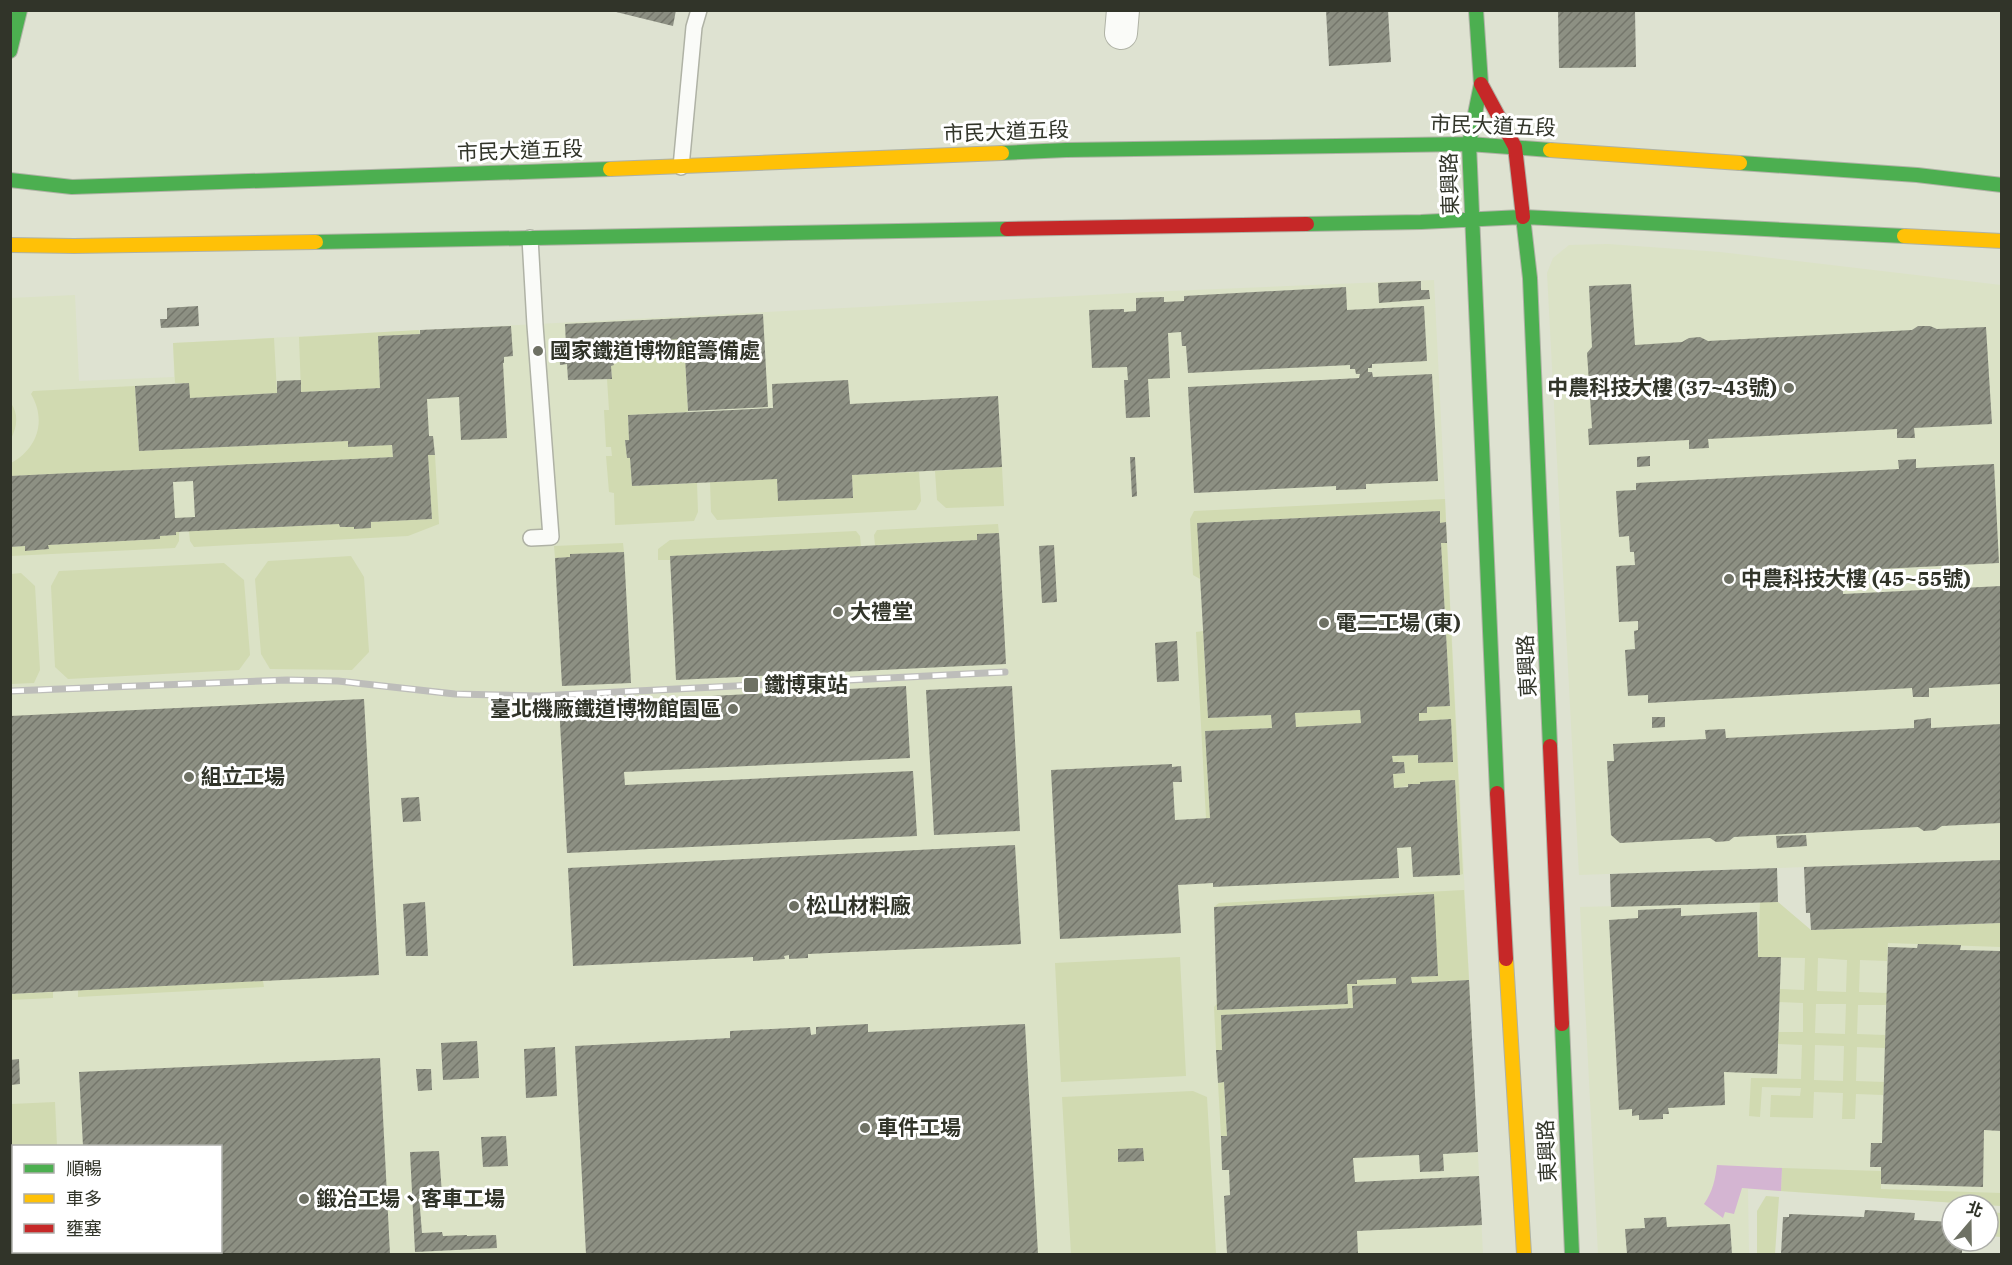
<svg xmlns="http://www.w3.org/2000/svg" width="2012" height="1265" viewBox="0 0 2012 1265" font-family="'IBM Plex Serif','Noto Sans TC',serif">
	<defs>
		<pattern id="building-hatch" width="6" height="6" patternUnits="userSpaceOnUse" patternTransform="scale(1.5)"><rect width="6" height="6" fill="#8d9083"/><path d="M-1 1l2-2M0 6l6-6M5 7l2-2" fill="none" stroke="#74766b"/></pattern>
	</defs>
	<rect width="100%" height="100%" fill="#dee2d1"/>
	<path fill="#dbe2c6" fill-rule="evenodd" d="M1608,244L1720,252L2001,285V860L1579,875L1547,273L1553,258L1569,245Z
		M1434,280L1483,1254H11L10,298L75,295L79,381L174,377L173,343L1170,291ZM14,1146H220V1252H14Z
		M1778,902L1816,935L2001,939V1206L1748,1189L1749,1254H1598L1580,907Z"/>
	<path fill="#d1dab1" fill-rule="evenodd" d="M419,330L420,334L378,336L380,388L301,392L299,337Z
		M274,338L277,393L190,398L188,383H175L173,343Z
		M684,339L688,412L628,415L629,440L625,441L627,458H630L632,486L697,483L698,512L694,521L615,525L614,493L609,492L606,456H612L611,447H606L604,410H609L607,379L612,378L611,366L614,365L613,362L642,360L641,341Z
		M135,386L139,451L348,441V446L392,445L393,457L11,476V463C37,449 47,421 31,394L33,391Z
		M11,403C19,415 17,426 11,439Z
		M428,455H435L439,524L408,536L194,547L190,541L189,531L339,524L340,527H354L371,522L432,519Z
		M1002,467L1004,506L946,508L937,500L935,471Z
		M919,472L921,501L916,510L717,520L711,512L710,482L777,479L779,501L853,498L852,475Z
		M1445,499L1446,522L1440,523L1439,511L1198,523L1200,579L1193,575L1190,519L1194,511Z
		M998,524L999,533L977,534V540L875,545L874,535L877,530Z
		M856,531L860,536L861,546L670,556V560H658V549L670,540Z
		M176,532H179V541L175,548L11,556V547L25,546L26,551L48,549V545L160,539V536L176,535Z
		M623,543L624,552L570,554V557L555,558L554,546Z
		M1441,543H1447L1463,874L1460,875L1455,780L1420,782V784L1394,788L1393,774L1405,773L1404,762H1393L1392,756L1418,755L1419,763L1453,761L1451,719L1419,721V713H1427V707L1450,705Z
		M351,556L364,577L369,652L352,670L270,669L261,654L255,579L268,561Z
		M224,563L244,580L250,655L239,670L68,679L55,667L51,586L59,571Z
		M21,573L35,586L40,670L34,683L11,684V574Z
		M1203,631L1208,718L1271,715L1272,728L1205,731L1210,818H1206L1196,632Z
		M1360,710L1361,723L1296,727L1295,713Z
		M1464,890L1469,980L1412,983L1411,977L1438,976L1433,894L1214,907L1219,903Z
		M1760,902H1778L1811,930L2001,923V947L1888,943L1887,961L1860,960L1859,992L1887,993L1886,1005H1858L1857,1034L1885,1035V1048L1857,1047L1856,1081L1884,1082L1883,1095L1856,1094L1855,1119H1842L1843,1093L1814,1092L1813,1118L1770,1117L1771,1095L1800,1096L1801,1088L1762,1087L1760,1117L1749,1116L1751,1078L1801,1079L1802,1045L1778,1044V1032H1803V1003L1779,1002L1780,989L1804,990L1805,958L1758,957ZM1818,958L1847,960L1846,992L1817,991ZM1816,1004H1846L1845,1034L1815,1033ZM1815,1045L1844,1046L1843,1081L1814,1080Z
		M1180,957L1186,1076L1061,1082L1055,963Z
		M1396,978V984L1352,986L1353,1008L1221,1015L1222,1050H1216L1214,1007L1217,1004L1218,1010L1347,1004V984H1357V980Z
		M263,981L264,987L78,997V990Z
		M53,992V998L11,1000V994Z
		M1224,1082L1227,1136H1221L1218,1083Z
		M1193,1091L1207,1097L1216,1254H1071L1062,1097Z
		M55,1102L57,1146H14L13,1159L11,1160V1104Z
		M1782,1168L1881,1171V1189L2001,1193V1206L1781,1191Z
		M11,1193H13L14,1252H63V1254H11Z
		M1766,1196L1779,1197L1775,1254H1757V1211Z
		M1988,1212L2001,1213V1237L1988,1236Z"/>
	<path fill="#d4b5d2" d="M1717,1165L1782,1168L1781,1191L1742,1188L1734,1214L1725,1212L1723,1218L1704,1204C1713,1191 1715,1180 1717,1165Z"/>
	<path fill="url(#building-hatch)" fill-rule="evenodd" d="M608,10H676L673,26Z
		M1326,10H1388L1391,62L1329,66Z
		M1558,10H1635L1636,67L1559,68Z
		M1421,281V290H1429L1430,299L1379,303L1378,283Z
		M1631,284L1635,345L1682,342L1689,338L1700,337L1708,341L1912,330L1918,326H1930L1937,329L1986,327L1992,424L1914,428L1915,438H1897V429L1708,439L1709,448L1689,449V440L1589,445L1588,429L1592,428L1587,353L1592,347L1589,286Z
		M1346,287L1347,310L1424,306L1427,361L1372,364V368H1368V372H1372L1373,377L1432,374L1438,481L1366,484V489L1336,490V486L1194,493L1188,387L1359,378L1360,374H1356L1355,369H1350V365L1188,373L1186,346H1182L1181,332L1168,333L1170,378L1148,379L1150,417L1126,418L1124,380H1128L1127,367L1092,368L1089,310L1124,309V312L1136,311V298L1164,297V302L1184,301V296Z
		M198,306L199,326L161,328L160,319H167V308Z
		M763,314L768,407L688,411L684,339L641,341L642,361L613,362L614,365L611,366L612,379L568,380L567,364L560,365L559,345H566L565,324Z
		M511,326L513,356L504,357V363H503L507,438L461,440L459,397L427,399L429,436H433L435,455H428L432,519L371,522V528L354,529V527H340L339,524L176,532V535L160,536V539L48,545L49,549L25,551V546L10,547V476L393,457L392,445L348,447V441L139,451L135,386L189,383L190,398L277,393V381L301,380V392L380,388L378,336L420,334V330ZM193,481L195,517L175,518L173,482Z
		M848,380L850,404L998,396L1002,467L852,475L853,498L778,501L777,479L632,486L630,458H627L625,440H629L628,415L773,408L772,384Z
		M1650,456V466L1637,467V457Z
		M1130,457H1135L1137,496L1132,497Z
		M1916,459V468L1994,464L1999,563L1842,571L1843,594L2001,586V684L1929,688V697H1913L1912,688L1648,703V695L1628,696L1625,650L1635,649L1634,631L1638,630V621L1619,622L1616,566L1635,565L1634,552H1630L1629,536L1619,537L1616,491L1636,490V483L1899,469L1898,460Z
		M1440,511V523L1446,522L1447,543H1441L1450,706L1427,707V713H1419V721L1451,719L1453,762L1418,763V755L1392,756L1393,762H1404L1405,773L1393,774L1394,788L1408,787V784H1420V782L1455,780L1460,875L1413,877L1411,847L1397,848L1399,878L1213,887V883L1178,885L1181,933L1060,939L1051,770L1172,764V767L1181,766L1182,782H1173L1175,820L1210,818L1205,731L1272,728L1271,715L1208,718L1197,523ZM1360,710L1361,723L1296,727L1295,713Z
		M999,533L1006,664L676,680L670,556L977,540V534Z
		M1054,545L1057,602L1042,603L1039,546Z
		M624,552L631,683L562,686L555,558L570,557V554Z
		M1177,641L1179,681L1157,682L1155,643Z
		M906,686L910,758L624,772L625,785L913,771L917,836L567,853L559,704Z
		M1012,686L1020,831L934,835L926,690Z
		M364,699L379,975L10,994V716Z
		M1652,717H1665V727L1652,728Z
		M1931,718V728L2001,724V823L1942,826L1936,830L1924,831L1918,827L1734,837L1729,841L1716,842L1710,838L1620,843L1611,835L1607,761H1614L1613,744L1706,739L1705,730L1725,729L1726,738L1914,728V720Z
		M419,797L421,821L403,822L401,798Z
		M1806,835L1807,846L1777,848L1776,836Z
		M1015,845L1021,944L808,954V958L789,959V955L784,956L785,959L753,961V957L573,966L568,868Z
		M2001,860V923L1811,930L1810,913H1806L1804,867Z
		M1777,868L1778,902L1611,907L1610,874Z
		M1434,894L1438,976L1411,977L1412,983L1469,980L1478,1152L1443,1154L1444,1171L1420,1172L1419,1155L1353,1158L1355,1182L1479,1176L1482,1225L1357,1231L1358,1254H1227L1224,1196L1230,1195L1229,1170H1222L1221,1136H1227L1224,1082L1218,1083L1216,1050H1222L1221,1015L1353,1008L1352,986L1396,984V978L1357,980V984H1347L1348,1004L1217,1010L1214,907Z
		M425,902L428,956H406L403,904Z
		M1681,908V916L1757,912L1758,957H1781L1777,1074L1724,1072L1725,1105L1668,1108L1669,1114H1663V1119L1639,1120V1115L1632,1116V1109L1619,1110L1609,920L1638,918V910Z
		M1918,944L1961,945L1960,950L2001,951V1131L1984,1130L1983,1187L1881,1184V1167H1870L1871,1143H1882L1888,947L1917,948Z
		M868,1024V1032L1025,1024L1038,1254H586L575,1046L730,1038V1031L810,1027L811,1035L816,1034V1027Z
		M477,1041L479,1078L443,1080L441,1043Z
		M555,1047L557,1096L526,1098L524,1049Z
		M380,1058L390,1254H89V1252H220V1146H83L79,1072Z
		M19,1059L20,1084L10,1085V1060Z
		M416,1069H431L432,1090L418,1091Z
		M506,1136L508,1166L483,1167L481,1137Z
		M1143,1148L1144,1161L1118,1162V1149Z
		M439,1151L442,1195L419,1196L422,1233L442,1232L443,1236L467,1235V1236L496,1235L497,1248L415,1252L410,1152Z
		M1865,1210L1915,1213L1914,1220L1952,1222V1241H1962V1254H1781L1783,1217H1789V1214L1864,1217Z
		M1666,1217L1667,1227L1730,1224L1732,1254H1627L1625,1229L1645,1228L1644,1218Z"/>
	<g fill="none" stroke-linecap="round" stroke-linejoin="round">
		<g stroke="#afb2a5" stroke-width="18">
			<path id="lane" d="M681,167L694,27L699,10
				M530,238L535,325L551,537L531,538"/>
		</g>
		<g stroke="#afb2a5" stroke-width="34">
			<path id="street" d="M1121,33L1123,10"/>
		</g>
		<g stroke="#afb2a5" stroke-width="16">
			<path id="fast" d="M1476,10L1481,84L1469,144L1497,793
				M10,51L20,10
				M1002,153L1066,150L1469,144L1550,150
				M1740,163L1917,175L2002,185
				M10,180L72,187L610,169
				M1523,217L1530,278L1550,746
				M1307,224L1421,222L1522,217L1904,236
				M316,242L1007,229
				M1562,1024L1572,1254"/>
		</g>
		<g stroke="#afb2a5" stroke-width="16">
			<path id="slow" d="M1550,150L1740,163
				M610,169L1002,153
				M1904,236L2002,241
				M10,245L74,246L316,242
				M1506,959L1524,1254"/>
		</g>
		<g stroke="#afb2a5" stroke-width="16">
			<path id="jam" d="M1481,84L1515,147L1523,217
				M1007,229L1307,224
				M1550,746L1562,1024
				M1497,793L1506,959"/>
		</g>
		<use href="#lane" stroke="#fafbf8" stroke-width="15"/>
		<use href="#street" stroke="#fafbf8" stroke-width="32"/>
		<use href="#fast" stroke="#4caf50" stroke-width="14"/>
		<use href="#slow" stroke="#ffc107" stroke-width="14"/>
		<use href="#jam" stroke="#c62828" stroke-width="14"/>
		<g stroke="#bdbdba" stroke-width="7">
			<path id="rail" d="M10,691L287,680L338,681L455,694L539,696L1005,672"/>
		</g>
		<use href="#rail" stroke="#fff" stroke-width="4.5" stroke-dasharray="14" stroke-linecap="butt"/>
	</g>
	<g fill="#6e7164" stroke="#fff" stroke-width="2">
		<circle cx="538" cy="351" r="6"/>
		<circle cx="1789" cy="388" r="6"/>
		<circle cx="1729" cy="579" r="6"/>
		<circle cx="838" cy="612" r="6"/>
		<circle cx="1324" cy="623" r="6"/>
		<rect x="743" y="677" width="16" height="16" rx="3"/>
		<circle cx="733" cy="709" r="6"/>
		<circle cx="189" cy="777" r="6"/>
		<circle cx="794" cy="906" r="6"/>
		<circle cx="865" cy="1128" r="6"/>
		<circle cx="304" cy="1199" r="6"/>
	</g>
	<g text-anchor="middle" stroke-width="6" stroke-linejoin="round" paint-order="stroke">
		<g font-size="21" fill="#313429" stroke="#fff">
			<text transform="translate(1493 126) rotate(2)" y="7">市民大道五段</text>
			<text transform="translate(1006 132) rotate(-2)" y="7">市民大道五段</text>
			<text transform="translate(520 151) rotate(-2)" y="7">市民大道五段</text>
			<text transform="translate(1450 184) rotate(-92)" y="7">東興路</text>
			<text transform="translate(1527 666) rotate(-93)" y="7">東興路</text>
			<text transform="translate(1547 1151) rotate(-93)" y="7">東興路</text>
		</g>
		<g font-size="21" font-weight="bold" fill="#313429" stroke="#fff" text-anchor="start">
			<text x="550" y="358">國家鐵道博物館籌備處</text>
			<text x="1777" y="395" text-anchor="end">中農科技大樓 (37~43號)</text>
			<text x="1741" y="586">中農科技大樓 (45~55號)</text>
			<text x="850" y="619">大禮堂</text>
			<text x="1336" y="630">電二工場 (東)</text>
			<text x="764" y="692">鐵博東站</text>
			<text x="721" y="716" text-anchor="end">臺北機廠鐵道博物館園區</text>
			<text x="201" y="784">組立工場</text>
			<text x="806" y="913">松山材料廠</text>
			<text x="877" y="1135">車件工場</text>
			<text x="316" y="1206">鍛冶工場、客車工場</text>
		</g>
	</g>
	<rect width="2012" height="1265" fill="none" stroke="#313429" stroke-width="24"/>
	<rect x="12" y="1145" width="210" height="108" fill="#ffffff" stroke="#adaea9" stroke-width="1.5"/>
	<rect x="24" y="1164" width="30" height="9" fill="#4caf50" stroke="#adaea9" stroke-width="1.5"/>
	<text x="66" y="1175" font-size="18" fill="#313429">順暢</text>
	<rect x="24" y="1194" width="30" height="9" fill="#ffc107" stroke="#adaea9" stroke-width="1.5"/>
	<text x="66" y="1205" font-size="18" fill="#313429">車多</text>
	<rect x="24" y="1224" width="30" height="9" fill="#c62828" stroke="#adaea9" stroke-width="1.5"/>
	<text x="66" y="1235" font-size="18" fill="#313429">壅塞</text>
	<g transform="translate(1970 1223) rotate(20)"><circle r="28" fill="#ffffff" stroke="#adaea9" stroke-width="1.5"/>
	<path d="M0-4.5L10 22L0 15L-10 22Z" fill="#6e7164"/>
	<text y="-9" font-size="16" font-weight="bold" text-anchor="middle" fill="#313429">北</text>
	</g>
</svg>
